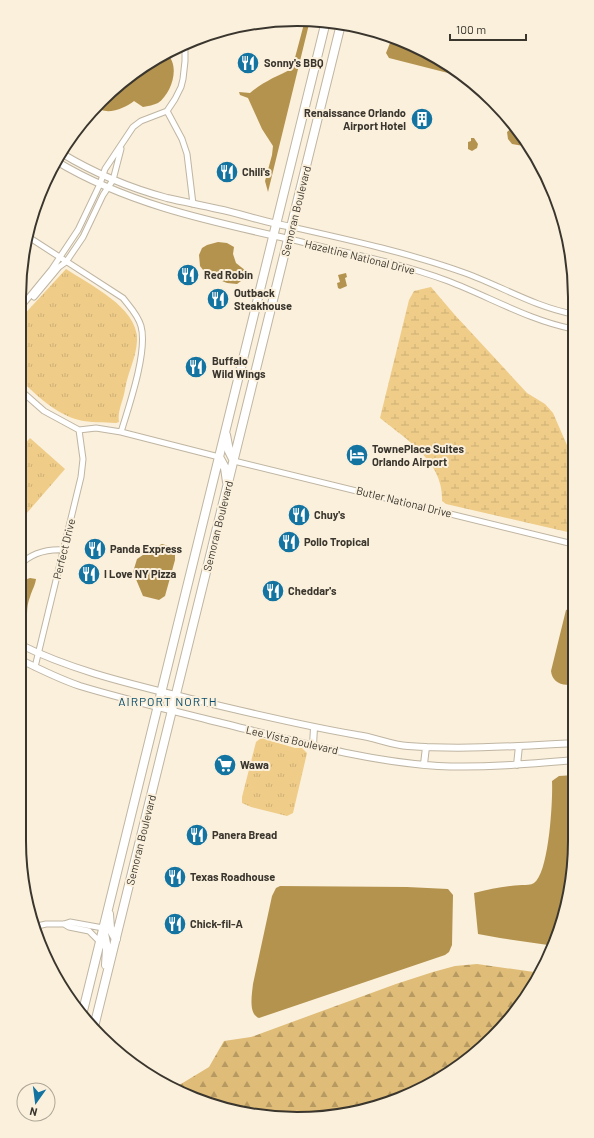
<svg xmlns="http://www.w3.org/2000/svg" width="594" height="1138" viewBox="0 0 594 1138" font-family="Barlow,sans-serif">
	<defs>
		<pattern id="grass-tufts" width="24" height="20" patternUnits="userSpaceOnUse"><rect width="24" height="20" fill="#efcc87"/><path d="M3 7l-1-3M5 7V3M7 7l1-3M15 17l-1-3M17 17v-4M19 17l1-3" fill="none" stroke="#ceb075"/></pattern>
		<pattern id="forest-firs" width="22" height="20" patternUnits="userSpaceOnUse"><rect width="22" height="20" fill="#dfbc77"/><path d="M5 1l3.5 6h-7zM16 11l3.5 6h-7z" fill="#b69a62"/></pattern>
		<pattern id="wetland-marsh" width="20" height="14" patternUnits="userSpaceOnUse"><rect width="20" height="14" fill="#efcc87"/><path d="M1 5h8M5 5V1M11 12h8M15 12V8" fill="none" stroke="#ceb075"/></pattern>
	</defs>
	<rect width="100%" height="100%" fill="#fbf0dc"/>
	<path fill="url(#grass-tufts)" d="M66,269C90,285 139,308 137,341C136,358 128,372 125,389C124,399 117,411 119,422L116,423C104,422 90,423 79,420C55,414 37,395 19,379L20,319Z
		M30,438L65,469L20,521L19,450Z
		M261,738L295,748H302L307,753L293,813L287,816L251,807L242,803V797L256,742Z"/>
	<path fill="url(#forest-firs)" d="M477,964L541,973L518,1010L480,1050L404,1098L315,1118L225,1110L176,1087L209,1067L224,1041L251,1037L396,984L433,972L455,966Z"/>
	<path fill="url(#wetland-marsh)" d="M431,287L454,314L527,393L545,404L553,413L573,459V531L572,533L446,504L442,501C444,462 407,440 380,418L409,300L414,291Z"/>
	<path fill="#b4934e" d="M305,20H310L268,192L265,181L272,155L273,146L262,129L248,98L240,95L239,92L250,93C263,82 277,76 292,69Z
		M392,38H394L420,48L454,71L448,73L389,58L386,53Z
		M166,53C181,65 172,93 158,103C154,105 148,106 143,107L134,101C126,108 104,117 97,106L114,88L158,56Z
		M466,78L480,88L493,101L478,94Z
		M515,125L518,128L529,147L512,144L508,139L507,132Z
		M471,138H474L478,144L477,148L472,151L468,149V142L471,141Z
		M218,242L227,243L234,247L233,254L236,263L246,271L245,278L237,284L227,283L207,275L200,266L199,255L202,248L207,245Z
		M346,273L347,277L345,278L347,286L340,289L338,288L337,283L340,282L338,275Z
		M162,544L169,546L175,552V560L165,596L159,600L143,596L133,572L137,559L153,548Z
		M30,578L36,579C35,586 32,590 30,597C27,604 27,612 27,619L21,621L19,620V584L24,580Z
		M574,607V676L572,684C561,687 552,681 551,671L566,610Z
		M574,775V808L571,838L574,846V859L565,913L554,944L548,945L500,938L478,934L474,893C491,889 505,886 522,885C526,885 531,885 534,883C549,873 553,800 552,781L559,776Z
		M280,886L407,887L448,889L453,895L452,945L449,952L445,955L259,1018C248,1014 252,994 253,984L272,896L276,888Z"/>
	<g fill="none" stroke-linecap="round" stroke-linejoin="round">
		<g stroke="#bfb5a2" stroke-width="7">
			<path id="minor" d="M167,111L182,139L187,154L193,204
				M292,227C350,240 409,253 465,273C501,286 535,307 573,314
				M27,236L123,298C130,307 138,315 141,326C148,351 129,406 121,432
				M289,239C342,252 397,262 448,281C490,297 528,320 573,329
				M34,297L59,267L66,262L83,237L103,195L113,180L121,149
				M20,308L52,269L78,230L100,184L105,169L133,127L141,121L167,111L175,99L181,87L183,79L185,61V44
				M19,389L44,411L79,430
				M79,430L96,428L121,432L219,457
				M234,461L573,544
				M19,566C31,553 46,549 64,550
				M35,667L81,477L83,459L79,430
				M64,924L69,927L89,931L100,942
				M33,927L46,924H64L70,922L103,928"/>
		</g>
		<g stroke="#bfb5a2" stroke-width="8">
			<path id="tertiary" d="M61,153C94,173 130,188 167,198C184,202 201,205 218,209C243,214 266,223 292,227
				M56,161C127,204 209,221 289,239
				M19,644C71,670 127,683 183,697C241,711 298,725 357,735C374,737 391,745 408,746C463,750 519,746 574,743
				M19,659C39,669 59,679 80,686C123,699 166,709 209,720C284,738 361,761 438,766C484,768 529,764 574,760
				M313,745L314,728
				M424,764L426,747
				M517,765L519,746"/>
		</g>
		<g stroke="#bfb5a2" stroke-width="10">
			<path id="primary" d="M226,435L229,451L234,461
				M219,457L225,468L227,482
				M109,914L110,928L116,939
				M104,933L107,949L106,965
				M82,1015L326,21
				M94,1027L341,24"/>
		</g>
		<use href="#minor" stroke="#fff" stroke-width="5"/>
		<use href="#tertiary" stroke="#fff" stroke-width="6"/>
		<use href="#primary" stroke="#fff" stroke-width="8"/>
	</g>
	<defs>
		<g id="restaurant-disc" transform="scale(1.15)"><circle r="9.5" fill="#1374a1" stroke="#fbf0dc"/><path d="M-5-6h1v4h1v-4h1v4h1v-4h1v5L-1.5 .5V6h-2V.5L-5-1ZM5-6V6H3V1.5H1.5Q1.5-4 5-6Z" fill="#fff"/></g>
		<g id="building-disc" transform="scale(1.15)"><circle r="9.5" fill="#1374a1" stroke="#fbf0dc"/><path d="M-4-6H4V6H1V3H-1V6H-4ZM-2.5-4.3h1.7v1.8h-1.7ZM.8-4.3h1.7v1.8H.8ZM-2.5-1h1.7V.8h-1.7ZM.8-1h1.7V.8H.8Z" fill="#fff"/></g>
		<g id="hotel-disc" transform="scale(1.15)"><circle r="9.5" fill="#1374a1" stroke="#fbf0dc"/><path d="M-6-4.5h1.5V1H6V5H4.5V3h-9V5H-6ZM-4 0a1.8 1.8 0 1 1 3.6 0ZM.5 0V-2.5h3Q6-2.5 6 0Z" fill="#fff"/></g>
		<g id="supermarket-disc" transform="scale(1.15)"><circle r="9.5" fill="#1374a1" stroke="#fbf0dc"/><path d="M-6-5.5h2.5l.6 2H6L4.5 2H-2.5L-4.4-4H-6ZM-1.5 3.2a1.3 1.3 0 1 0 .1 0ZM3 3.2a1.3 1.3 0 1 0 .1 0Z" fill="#fff"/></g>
	</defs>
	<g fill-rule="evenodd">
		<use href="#restaurant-disc" x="248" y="63"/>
		<use href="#building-disc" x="422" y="119"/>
		<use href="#restaurant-disc" x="227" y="172"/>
		<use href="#restaurant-disc" x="188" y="275"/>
		<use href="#restaurant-disc" x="218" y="299"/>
		<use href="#restaurant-disc" x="196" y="367"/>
		<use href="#hotel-disc" x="357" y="455"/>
		<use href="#restaurant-disc" x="299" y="515"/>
		<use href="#restaurant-disc" x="289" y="542"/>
		<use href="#restaurant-disc" x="95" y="549"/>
		<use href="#restaurant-disc" x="89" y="574"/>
		<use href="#restaurant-disc" x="273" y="591"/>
		<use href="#supermarket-disc" x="225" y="765"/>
		<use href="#restaurant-disc" x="197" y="835"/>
		<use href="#restaurant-disc" x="175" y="877"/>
		<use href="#restaurant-disc" x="175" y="924"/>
	</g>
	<g text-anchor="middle" stroke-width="4" stroke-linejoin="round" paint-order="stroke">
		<g font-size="11" font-weight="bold" fill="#3a362e" stroke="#fbf0dc" text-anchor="start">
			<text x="264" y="67">Sonny's BBQ</text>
			<text x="406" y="117" text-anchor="end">Renaissance Orlando<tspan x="406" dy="13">Airport Hotel</tspan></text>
			<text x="242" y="176">Chili's</text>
			<text x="204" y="279">Red Robin</text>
			<text x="234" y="297">Outback<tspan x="234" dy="13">Steakhouse</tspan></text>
			<text x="212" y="365">Buffalo<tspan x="212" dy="13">Wild Wings</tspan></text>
			<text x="372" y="453">TownePlace Suites<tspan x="372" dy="13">Orlando Airport</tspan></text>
			<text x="314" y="519">Chuy's</text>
			<text x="304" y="546">Pollo Tropical</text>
			<text x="110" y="553">Panda Express</text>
			<text x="104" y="578">I Love NY Pizza</text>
			<text x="288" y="595">Cheddar's</text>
			<text x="240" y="769">Wawa</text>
			<text x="212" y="839">Panera Bread</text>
			<text x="190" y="881">Texas Roadhouse</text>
			<text x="190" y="928">Chick-fil-A</text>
		</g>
		<g font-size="11" fill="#3a362e" stroke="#fbf0dc">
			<text transform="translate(296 211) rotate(-76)" y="4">Semoran Boulevard</text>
			<text transform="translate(360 257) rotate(14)" y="4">Hazeltine National Drive</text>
			<text transform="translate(404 502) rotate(14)" y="4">Butler National Drive</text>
			<text transform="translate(218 526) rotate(-76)" y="4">Semoran Boulevard</text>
			<text transform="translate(64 549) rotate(-76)" y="4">Perfect Drive</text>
			<text transform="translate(292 740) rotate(13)" y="4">Lee Vista Boulevard</text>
			<text transform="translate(141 840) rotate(-76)" y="4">Semoran Boulevard</text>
		</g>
		<g font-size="12" letter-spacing="1" fill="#0a4c6b" stroke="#fbf0dc">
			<text x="168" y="706">AIRPORT NORTH</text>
		</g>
	</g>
	<path d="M0 0H594V1138H0ZM297 26H297A271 271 0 0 1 568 297V841A271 271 0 0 1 297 1112H297A271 271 0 0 1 26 841V297A271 271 0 0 1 297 26Z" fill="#fbf0dc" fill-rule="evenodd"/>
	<path fill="none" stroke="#3a362e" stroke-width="2" d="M297 26H297A271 271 0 0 1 568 297V841A271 271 0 0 1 297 1112H297A271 271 0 0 1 26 841V297A271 271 0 0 1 297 26Z"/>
	<g transform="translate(36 1102) rotate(194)"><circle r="19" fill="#fbf0dc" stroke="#aea696"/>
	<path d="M0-3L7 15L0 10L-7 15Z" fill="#1374a1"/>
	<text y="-6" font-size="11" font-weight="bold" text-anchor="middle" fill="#3a362e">N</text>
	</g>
	<path d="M450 34v6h76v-6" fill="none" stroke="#3a362e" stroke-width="2"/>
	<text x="456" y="34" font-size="12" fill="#3a362e" stroke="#fbf0dc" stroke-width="3" paint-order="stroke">100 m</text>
</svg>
